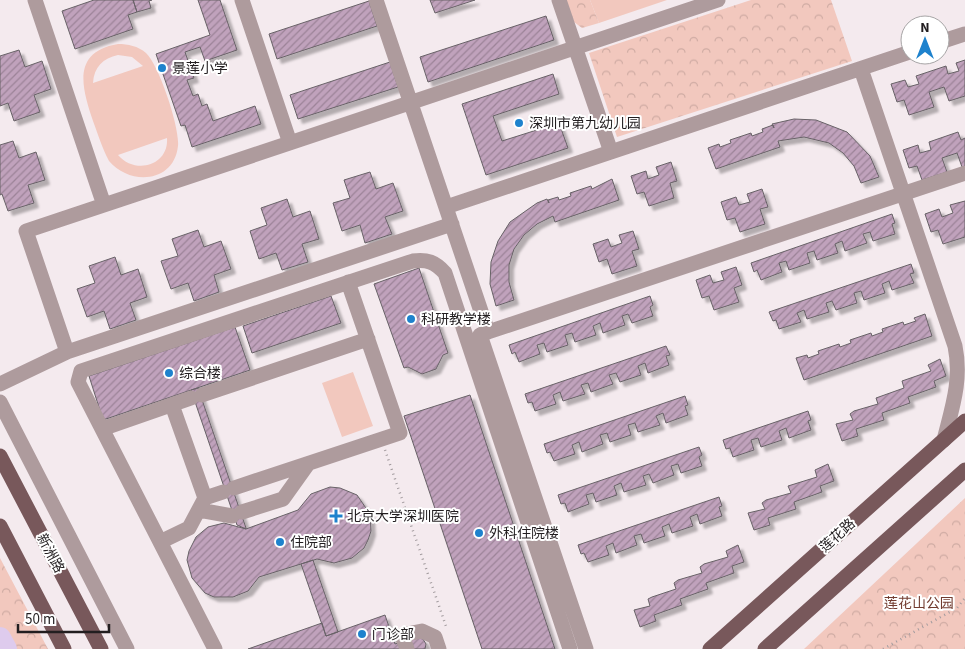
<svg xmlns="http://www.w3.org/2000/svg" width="965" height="649" viewBox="0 0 965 649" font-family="'Source Sans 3','Noto Sans SC',sans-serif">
	<defs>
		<pattern id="forest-crowns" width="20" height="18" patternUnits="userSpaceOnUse" patternTransform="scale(1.25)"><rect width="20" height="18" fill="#f2c8be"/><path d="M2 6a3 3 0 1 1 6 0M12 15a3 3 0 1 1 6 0" fill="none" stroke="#cfaba3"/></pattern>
		<pattern id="building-hatch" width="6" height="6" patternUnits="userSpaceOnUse" patternTransform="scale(1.25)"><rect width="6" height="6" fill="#c0a2bc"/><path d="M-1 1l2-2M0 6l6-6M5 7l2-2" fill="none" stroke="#9c8398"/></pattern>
		<filter id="shadow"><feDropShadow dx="4.5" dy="4.5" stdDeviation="1" flood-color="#0004"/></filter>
	</defs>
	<rect width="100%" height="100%" fill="#f4eaee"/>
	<path fill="#f2c8be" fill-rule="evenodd" d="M590,0H667L599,23Z
		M118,44C128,44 138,46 146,53C159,65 180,128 178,146C174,183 130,186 109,161C102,148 98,134 93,121C82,88 71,52 118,44ZM118,55L132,57L143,66L93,83C94,67 103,58 118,55ZM167,138C169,166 135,175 118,155Z
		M353,372L373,426L342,437L322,383Z"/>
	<path fill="url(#forest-crowns)" d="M566,0H590L599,23L582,28L574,22Z
		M751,0H831L852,61L617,137L589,53Z
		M965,498V649H804Z
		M0,558L48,649H0Z"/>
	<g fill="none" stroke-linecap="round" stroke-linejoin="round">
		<path stroke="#decbed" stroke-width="22" d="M0,638L6,649"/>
	</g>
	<path fill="url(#building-hatch)" stroke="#686267" filter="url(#shadow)" d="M94,0H133L137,12L128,15L133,29L75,49L62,11Z
		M133,0H152L149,1L151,8L137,12Z
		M198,0H220L237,50L205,61L200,47L185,52L194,78L187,80L193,96L198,94L202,106L207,104L213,121L255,106L261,124L192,147L185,125L181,126L156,54L210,35Z
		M430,0H475L435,13Z
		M369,1L377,26L277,59L269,34Z
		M546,16L554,40L428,82L420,57Z
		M19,50L25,67L42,61L51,89L34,95L40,112L14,121L8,103L0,106V56Z
		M965,60V96L949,101L944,87L929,92L934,107L909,115L904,100L897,102L891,84L905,80L908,87L919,84L916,76L946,66L948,74L959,71L956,63Z
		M390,62L398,87L298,119L290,95Z
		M553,74L559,94L493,116L502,141L559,123L568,148L486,175L462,104Z
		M794,119L816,120L847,132L870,156L879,177L861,183L854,166L843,153L829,143L804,137L778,141L780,147L716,169L708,148L719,144L720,147L731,143L730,140L751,133L752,136L763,132L762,129L773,125L774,128L772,124Z
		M958,132L961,140L965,138V166L962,167L957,153L942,158L947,172L922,180L917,166L909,168L903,150L918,145L920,153L931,150L929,142Z
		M13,141L19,158L36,152L45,180L28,185L34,203L8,211L2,194L0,195V145Z
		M671,162L677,181L670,183L674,198L649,206L644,192L637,194L631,176L646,171L648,179L659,175L656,167Z
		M370,172L376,189L393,183L403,211L385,217L392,234L365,243L360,225L342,231L333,203L350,198L344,180Z
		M612,179L619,200L555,222L553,216L537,224L524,235L514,249L509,265V282L514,300L496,306L490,284L491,262L498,241L510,222L537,203L547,199L549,203L548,200L558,197L559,200L571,196L570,193L591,186L592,189Z
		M762,189L768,207L760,209L765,224L740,232L735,218L727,220L721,202L736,197L739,205L750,202L747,194Z
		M287,199L293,217L310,211L319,239L302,244L308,262L282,270L276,253L259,259L250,231L267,225L261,208Z
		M965,201V237L943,244L938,230L931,232L925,214L939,209L942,217L953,213L950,205Z
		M892,214L895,223L892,224L895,234L873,241L870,232L863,234L867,243L845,251L842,241L835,244L838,253L817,260L814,251L807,253L810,263L789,270L786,261L779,263L782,272L761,280L757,270L754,272L751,263Z
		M198,230L204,247L221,241L231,269L214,275L219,292L194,301L188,283L171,289L161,261L178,256L172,239Z
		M633,231L639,249L632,251L637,266L612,274L607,259L599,262L593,244L608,239L611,247L622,243L619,235Z
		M115,257L121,275L138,269L147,297L130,303L136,320L110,329L104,311L87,317L77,289L95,283L89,266Z
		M911,264L914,273L910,274L914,283L892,290L889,281L882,284L885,293L864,300L861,291L854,293L857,303L836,310L832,301L826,303L829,312L807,319L804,310L797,313L801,322L779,329L776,320L773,321L769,312Z
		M736,267L742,285L734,288L739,302L714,310L709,296L702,298L696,280L710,275L713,283L724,280L721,272Z
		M419,268L448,353L443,355L436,369L422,374L408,367L404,368L374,284Z
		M331,296L341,323L252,353L243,326Z
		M650,296L653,305L650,307L653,316L632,323L628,314L622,316L625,325L603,333L600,323L593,326L596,335L575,342L572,333L565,335L568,345L547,352L544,343L537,345L540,354L519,362L515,352L512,354L509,345Z
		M925,314L932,336L804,380L796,358L807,355L808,358L819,354L818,351L839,344L840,347L851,343L850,340L871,333L872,336L883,332L882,329L903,322L904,325L916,321L914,318Z
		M235,327L250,370L103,420L89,376Z
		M666,346L670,355L666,356L669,365L648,373L645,363L638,366L641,375L620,382L616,373L609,375L613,384L591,392L588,383L581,385L585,394L563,401L560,392L553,395L556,404L535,411L532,402L528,403L525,394Z
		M940,359L946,376L934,381L936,387L908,397L910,403L882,413L884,420L856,429L858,436L842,441L836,424L853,420L850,414L854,411L878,404L876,398L904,388L902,381L931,371L928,365Z
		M198,388L246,528V529L237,525L191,390Z
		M470,395L555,649H482L404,416Z
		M685,396L688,405L685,406L688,415L666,423L663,413L656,416L660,425L638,432L635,423L628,425L631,435L610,442L607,433L600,435L603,444L582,452L579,442L572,445L575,454L554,461L550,452L547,453L544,444Z
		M808,411L811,420L808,421L811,430L789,438L786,428L779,431L782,440L761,447L758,438L751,440L754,450L733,457L730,448L726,449L723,440Z
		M699,447L702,455L699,457L702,466L681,473L678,464L671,466L674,475L653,483L649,474L643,476L646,485L624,492L621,483L614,486L617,495L596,502L593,493L586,495L589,504L568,512L565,503L561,504L558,495Z
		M828,464L834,481L820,486L822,492L794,502L796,509L768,518L770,525L754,530L748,513L765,509L762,503L766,500L791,493L788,486L817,477L815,470Z
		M330,487L340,488L357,495L370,514L371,531L368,540L364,548L352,558L334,563L317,559L259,577L248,591L233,597H214L205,593L192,578L187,560L189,551L196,537L208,527L224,523L246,529L298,510L311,494Z
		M719,497L722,506L719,507L722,516L700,524L697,514L690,517L693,526L672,533L669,524L662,527L665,536L644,543L641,534L634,536L637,545L616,553L613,543L606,546L609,555L588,562L584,553L581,554L578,545Z
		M738,545L744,562L732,566L734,573L706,583L708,589L680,599L682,605L654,615L656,621L640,627L634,610L650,606L648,599L652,597L676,589L674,583L678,580L702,573L700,567L704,564L728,557L726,551Z
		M313,560L338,632L326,636L301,564Z
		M385,615L395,644L414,637L423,639L426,644L425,649H248L322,623L326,636Z"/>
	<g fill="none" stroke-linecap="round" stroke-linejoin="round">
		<path stroke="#a29b9e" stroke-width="2.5" stroke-dasharray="1 4" stroke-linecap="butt" d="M385,450L447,629
			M883,649L957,608L965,598"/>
		<path stroke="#ae9b9d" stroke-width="15" d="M35,0L104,205
			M242,0L290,143
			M376,0L488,332L480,335L586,649
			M559,0L611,152
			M940,42L965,34
			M861,69L955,346C962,380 952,408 944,440
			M446,207L910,52
			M488,332L965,173
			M67,352L26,231L718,0
			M0,384L67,352L452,224
			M202,395L368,339
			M0,402L127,649
			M102,429L191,398
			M234,488L400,433L348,282
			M205,498L223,492
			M199,510L232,516
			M242,512L283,499L308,464
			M160,542L189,528L205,498L172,405
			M215,649L78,382L81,371L413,261C427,259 435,262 445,273L570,649
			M407,649L402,635L422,631L435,637L439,649"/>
		<path stroke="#78585b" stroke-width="15" d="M0,456L101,649
			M0,526L64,649
			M710,649L965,421
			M765,649L965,470"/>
	</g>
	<g fill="#1e82cd" stroke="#fff" stroke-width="2">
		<circle cx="162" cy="68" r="5"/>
		<circle cx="519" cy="123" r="5"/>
		<circle cx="411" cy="319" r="5"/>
		<circle cx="169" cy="373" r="5"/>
		<path d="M333.5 508.5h5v5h5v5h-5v5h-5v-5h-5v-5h5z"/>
		<circle cx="479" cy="533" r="5"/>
		<circle cx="280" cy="542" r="5"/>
		<circle cx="362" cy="634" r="5"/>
	</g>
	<g text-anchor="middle" stroke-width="4" stroke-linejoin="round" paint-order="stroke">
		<g font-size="14" fill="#221e20" stroke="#fff" text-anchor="start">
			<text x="172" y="73">景莲小学</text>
			<text x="529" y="128">深圳市第九幼儿园</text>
			<text x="421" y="324">科研教学楼</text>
			<text x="179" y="378">综合楼</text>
			<text x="347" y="521">北京大学深圳医院</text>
			<text x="489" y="538">外科住院楼</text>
			<text x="290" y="547">住院部</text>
			<text x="372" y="639">门诊部</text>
		</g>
		<g font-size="14" fill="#221e20" stroke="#fff">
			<text transform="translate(837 535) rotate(-42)" y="5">莲花路</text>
			<text transform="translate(51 553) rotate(62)" y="5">新洲路</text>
		</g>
		<g font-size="14" fill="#723c30" stroke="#fff">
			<text x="919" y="608">莲花山公园</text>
		</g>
	</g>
	<g transform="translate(925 40)"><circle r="24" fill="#ffffff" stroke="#a7a5a6"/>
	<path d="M0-4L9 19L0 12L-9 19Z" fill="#1e82cd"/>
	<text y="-8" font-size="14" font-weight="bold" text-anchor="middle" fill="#221e20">N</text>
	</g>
	<path d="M18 624v8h91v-8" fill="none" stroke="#221e20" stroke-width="2.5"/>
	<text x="25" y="624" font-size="15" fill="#221e20" stroke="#ffffff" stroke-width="4" paint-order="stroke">50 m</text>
</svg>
